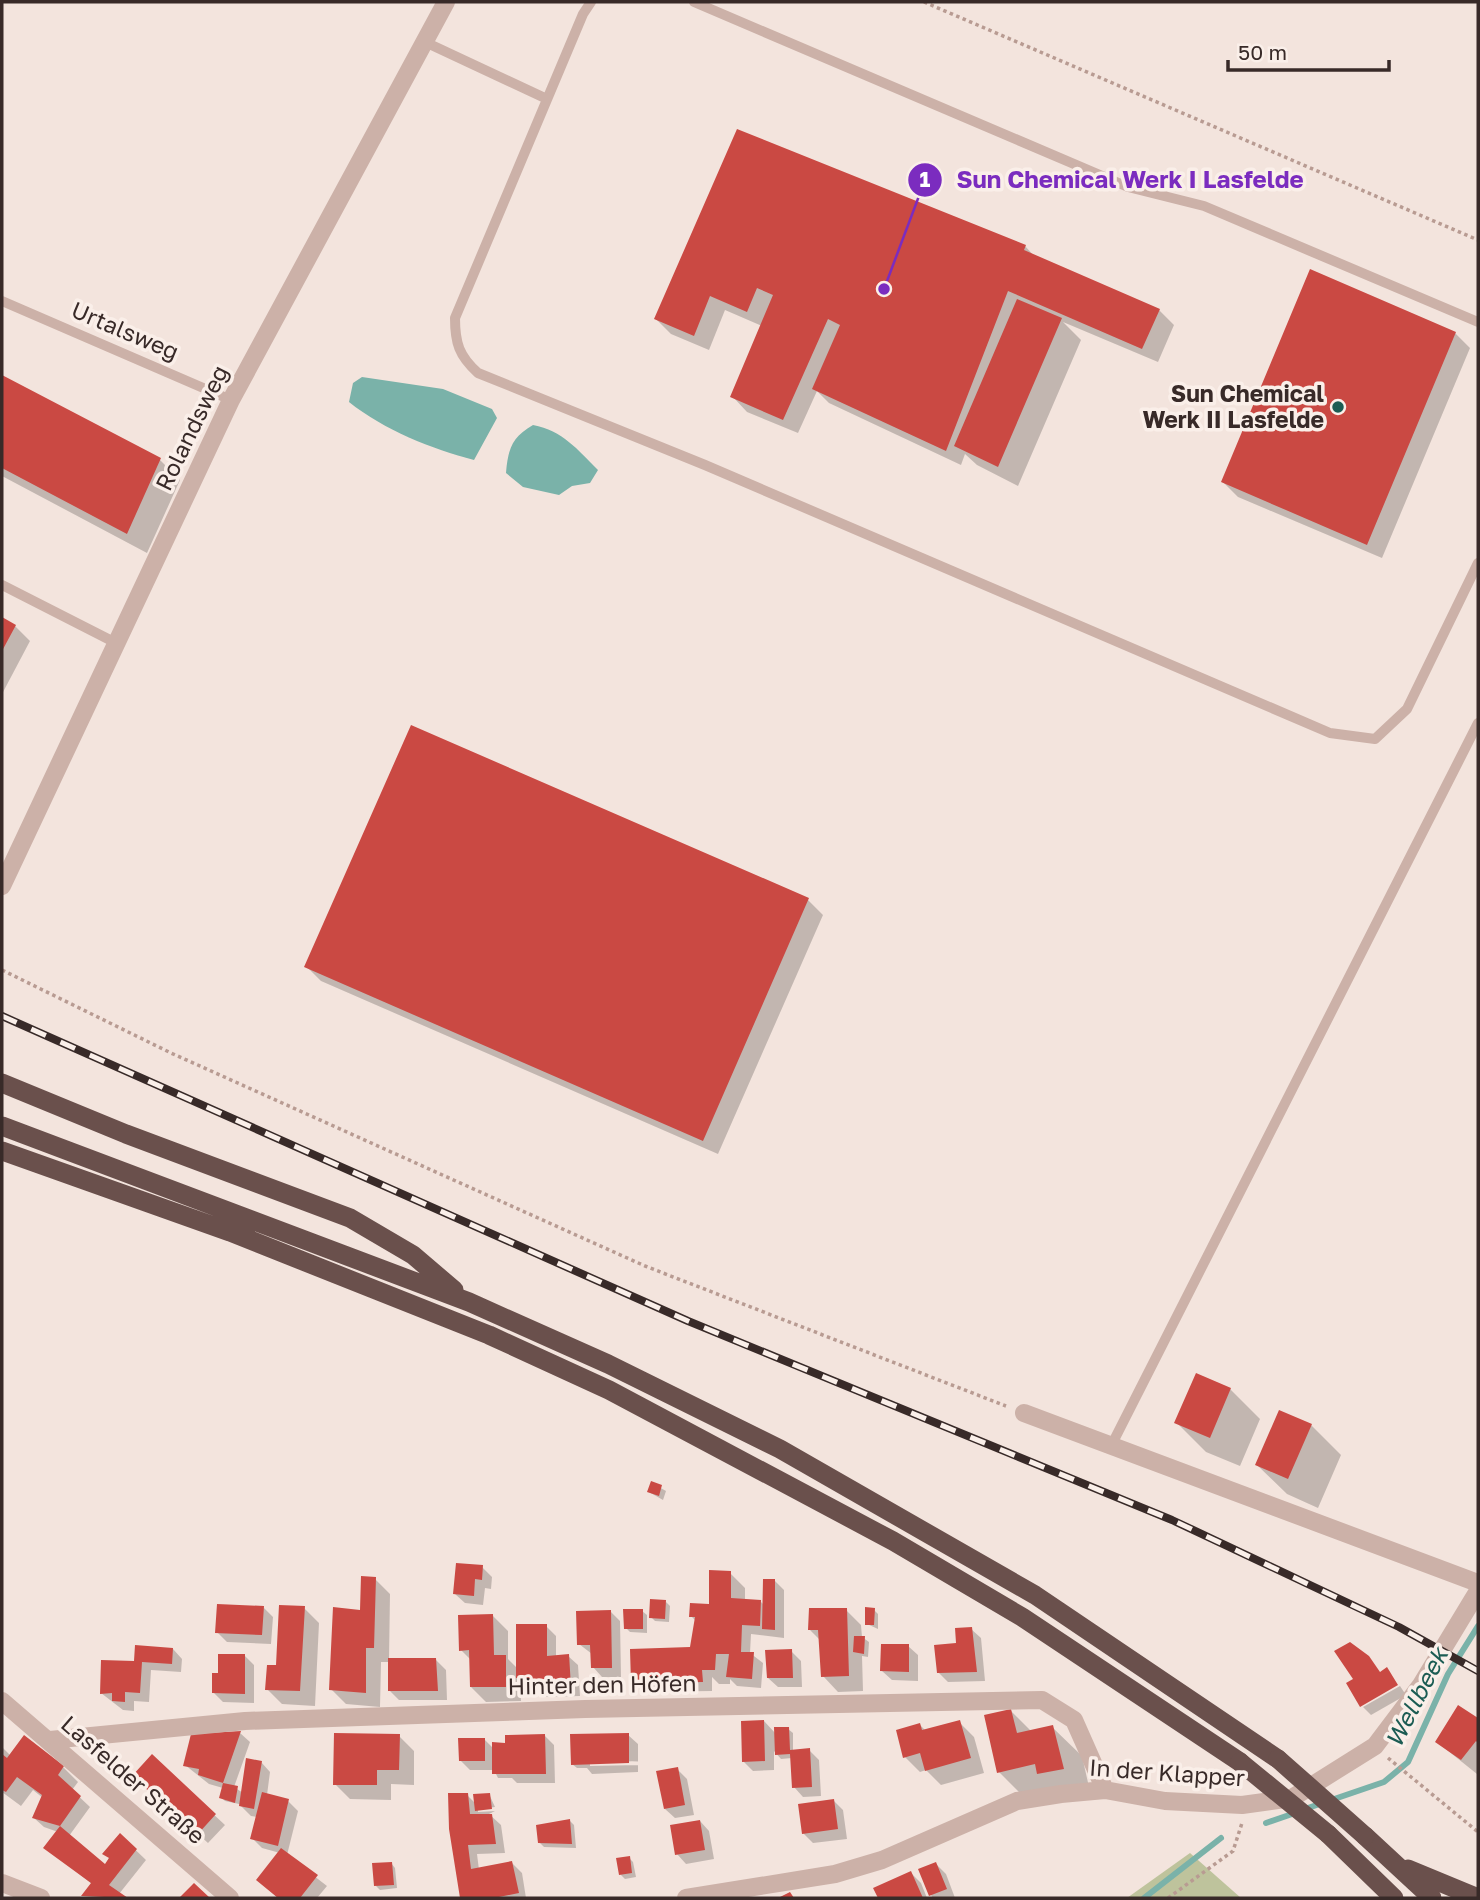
<svg xmlns="http://www.w3.org/2000/svg" width="1480" height="1900" viewBox="0 0 1480 1900" font-family="'Golos Text',sans-serif">
	<rect width="100%" height="100%" fill="#f3e4dd"/>
	<path fill="#bec39c" d="M1190,1853L1241,1898H1127Z"/>
	<path fill="#7ab2a9" d="M362,377L443,389L492,409L497,418L474,460C432,449 384,430 349,402L353,383Z
		M533,425C563,431 577,449 598,470L590,483L572,486L559,495L523,487L506,473C508,449 512,437 533,425Z"/>
	<path fill="#0003" fill-rule="evenodd" d="M738,131L1025,246L1035,257L1159,310L1174,325L1158,362L1063,322L1081,340L1018,486L977,465L965,454L961,465L829,403L817,391L798,433L747,412L733,397L762,326L725,310L709,350L671,334L656,319Z
		M1455,333L1470,348L1382,558L1238,497L1223,482Z
		M2,377L160,460L180,480L147,553L2,476Z
		M2,619L15,626L30,641L2,694Z
		M808,900L823,915L718,1154L321,981L306,966Z
		M1230,1389L1260,1419L1240,1466L1206,1452L1176,1422Z
		M1311,1425L1341,1455L1318,1508L1287,1494L1257,1465Z
		M652,1483L666,1491L663,1500L649,1492Z
		M482,1567L492,1577L491,1589L485,1588L483,1605L465,1603L455,1594Z
		M730,1573L745,1588V1601H760L765,1606L775,1581L784,1590V1638L751,1634L750,1653L763,1663L761,1688L737,1686L730,1679V1684H719L712,1677V1691L642,1692L633,1682L695,1649L696,1621L691,1616L710,1606Z
		M375,1579L390,1594L389,1660H436L446,1670L447,1700H399L390,1691V1662H381L380,1707L346,1704L331,1689Z
		M666,1602L670,1606L669,1622L655,1621L651,1617Z
		M263,1607L273,1617L271,1644L227,1642L217,1632Z
		M304,1608L319,1623L315,1706L282,1704L267,1689Z
		M846,1610L861,1625L862,1637L869,1642L868,1657L862,1656L863,1691L838,1692L823,1676L820,1640L810,1630Z
		M874,1610L878,1614V1629L867,1624Z
		M642,1611L647,1615V1633L630,1632L626,1628Z
		M611,1612L620,1621L621,1677H602L593,1667L592,1654L579,1644Z
		M493,1616L508,1631V1659L518,1669L546,1626L556,1636V1657L568,1656L578,1665L580,1696L541,1697L520,1679L521,1701L486,1702L471,1687V1660L461,1650Z
		M971,1629L981,1638L985,1681L948,1682L938,1672Z
		M908,1646L918,1655V1681L892,1680L882,1671Z
		M173,1649L182,1659L181,1672L151,1670L149,1702L134,1701V1711L123,1710L101,1693L136,1663Z
		M791,1651L801,1661L802,1687H778L768,1678Z
		M244,1655L254,1665V1703L223,1702L214,1693L220,1675Z
		M1400,1686L1406,1695L1371,1715L1363,1707Z
		M1459,1708L1478,1720L1477,1774L1437,1742Z
		M1011,1711L1032,1732L1052,1727L1082,1756L1089,1787L1029,1802L999,1772Z
		M764,1721L776,1734L788,1729L793,1733V1751L809,1750L819,1760L821,1796L803,1797L794,1787L792,1758L781,1759L774,1751V1770L753,1771L743,1761Z
		M959,1722L974,1737L984,1773L941,1785L926,1770L920,1772L905,1757L920,1725L926,1731Z
		M240,1733L250,1742L234,1787L243,1793L261,1762L270,1772L267,1795L288,1801L298,1811L287,1855L327,1886L317,1898H278L258,1880L280,1853L262,1848L252,1838L257,1817L251,1816L239,1804L225,1801L221,1797L223,1788L209,1784L185,1765Z
		M544,1735L554,1745L555,1783H517L512,1778H498L494,1770H470L460,1760L484,1739L494,1749Z
		M628,1735L638,1744V1772L592,1774L587,1768H577L572,1764ZM638,1761V1765L590,1766V1763Z
		M399,1736L414,1751V1785L391,1784V1800L350,1799L335,1784Z
		M2,1747L11,1756L63,1767L78,1782L72,1790L90,1807L69,1836L105,1866L120,1835L146,1860L119,1894L125,1898L83,1896L92,1884L46,1848L58,1832L44,1827L34,1818L43,1798L33,1790L21,1806L2,1792Z
		M152,1757L225,1825L208,1843L144,1785Z
		M677,1769L687,1779L694,1815L675,1818L665,1809Z
		M489,1794L495,1807L478,1809V1812L495,1811L489,1814L501,1825L505,1853L477,1854L479,1870L512,1863L522,1873L526,1898H462L451,1829L467,1795L476,1804Z
		M833,1800L843,1810L847,1839L813,1843L803,1833Z
		M570,1821L574,1825L576,1848L544,1847L540,1843Z
		M700,1821L709,1831L714,1859L686,1864L677,1854Z
		M629,1858L633,1862L636,1877L625,1879L620,1874Z
		M391,1863L395,1868L397,1888L380,1890L376,1886Z
		M936,1864L946,1874L955,1898H933L931,1895Z
		M911,1873L921,1883L927,1898H880L875,1889Z"/>
	<g fill="none" stroke-linecap="round" stroke-linejoin="round">
		<path stroke="#7ab2a9" stroke-width="6" d="M1305,1809L1384,1782L1408,1762L1448,1674L1478,1626
			M1266,1823L1295,1813
			M1144,1898L1221,1838"/>
	</g>
	<path fill="#ca4943" d="M737,129L1026,245L1024,250L1160,309L1142,349L1008,291L946,451L812,389L840,325L828,319L783,420L730,397L773,295L757,288L747,312L710,296L694,336L654,319Z
		M1310,269L1456,332L1367,545L1221,482Z
		M1017,299L1062,318L998,467L954,446Z
		M2,375L161,458L127,534L2,468Z
		M2,617L16,625L2,651Z
		M411,725L809,898L703,1141L304,967Z
		M1196,1373L1231,1388L1210,1438L1174,1423Z
		M1279,1410L1312,1424L1288,1479L1255,1465Z
		M651,1481L662,1485L659,1496L647,1492Z
		M456,1563L483,1565L482,1580L475,1579L474,1596L453,1594Z
		M709,1570L731,1571V1598L761,1600L760,1626L742,1625L741,1652H754L752,1679L726,1677L729,1654H716L715,1670H702L703,1682L631,1683L630,1649L690,1647L695,1617H689L690,1603L709,1604Z
		M361,1576L376,1577L374,1648H366V1693L329,1690L333,1607L360,1610Z
		M763,1579H775V1630L762,1629Z
		M650,1599L666,1600L665,1619L649,1618Z
		M217,1604L264,1606L262,1635L215,1633Z
		M279,1605L305,1606L300,1691L265,1690L267,1665H276Z
		M865,1607L875,1608L874,1625H865Z
		M809,1608H847L849,1676L821,1677L818,1630H808Z
		M623,1609H643V1629H624Z
		M611,1610L612,1668H591L590,1645H577L576,1611Z
		M493,1614L494,1655H506V1687H470L469,1650L459,1651L458,1615Z
		M516,1624H547V1656L569,1654L571,1687L529,1688L528,1678H516Z
		M972,1627L977,1672L937,1673L934,1645L956,1643L955,1628Z
		M854,1636H865L864,1654L853,1652Z
		M1350,1642L1369,1656L1380,1672L1387,1667L1398,1685L1360,1707L1346,1683L1353,1679L1334,1651Z
		M881,1644H909V1672L880,1671Z
		M135,1645L173,1648L172,1664L142,1662L140,1693L125,1692V1702L112,1701V1693L100,1694L101,1660L134,1661Z
		M792,1649L793,1678H767L765,1650Z
		M218,1654H245V1694L212,1693V1673H218Z
		M388,1658H436L438,1691H388Z
		M1458,1705L1478,1718V1743L1476,1741L1461,1760L1435,1742Z
		M1011,1709L1017,1733L1053,1725L1064,1769L1037,1774L1035,1764L997,1773L984,1715Z
		M764,1720L765,1761L742,1762L741,1721Z
		M960,1720L971,1758L925,1771L920,1753L903,1758L896,1730L920,1723L922,1730Z
		M774,1727H789L790,1750L810,1748L812,1787L792,1788L790,1754L775,1755Z
		M241,1731L223,1783L198,1775L199,1769L183,1766L191,1734Z
		M334,1733L400,1734L399,1770H377V1785H333Z
		M629,1733V1763L571,1765L570,1734Z
		M545,1734L546,1774H492V1742L505,1743V1735Z
		M24,1735L64,1766L58,1775L81,1796L60,1826L32,1818L42,1795L17,1777L6,1792L2,1790V1754L7,1758Z
		M458,1738H485V1761H459Z
		M152,1754L216,1814L197,1835L132,1776Z
		M246,1758L262,1761L254,1809L239,1806Z
		M678,1767L685,1805L664,1809L656,1771Z
		M223,1783L238,1786L235,1803L219,1798Z
		M262,1792L289,1799L278,1846L250,1839Z
		M448,1793H468L470,1814H492L496,1844L468,1845L471,1869L512,1861L519,1893L494,1898H460L449,1829Z
		M490,1793L492,1809L475,1811L473,1794Z
		M834,1799L838,1829L802,1834L798,1804Z
		M570,1819L572,1844L538,1843L536,1825Z
		M700,1820L705,1850L675,1855L670,1825Z
		M60,1826L105,1864L109,1858L102,1854L120,1833L137,1849L109,1885L128,1898L81,1896L91,1883L43,1848Z
		M281,1848L318,1875L300,1898H278L256,1880Z
		M630,1856L632,1873L619,1875L616,1858Z
		M392,1862L394,1885L374,1886L372,1863Z
		M936,1862L947,1889L929,1896L918,1869Z
		M911,1871L923,1898H878L873,1888Z
		M194,1883L210,1898H179Z
		M790,1892L794,1898H778Z"/>
	<g fill="none" stroke-linecap="round" stroke-linejoin="round">
		<path stroke="#b89b92" stroke-width="3.5" stroke-dasharray="3.5 3.5" stroke-linecap="butt" d="M924,2L1478,240
			M2,970L171,1053L645,1266L1006,1406
			M1388,1758L1478,1832
			M1168,1898L1233,1851L1242,1823"/>
		<path stroke="#ccb1a8" stroke-width="10" d="M591,2L583,14L455,318C455,343 459,356 478,373L705,465L1330,733L1375,739L1407,709L1478,563
			M694,2L1128,187L1204,206L1478,322
			M425,42L547,99
			M2,301L231,400
			M2,585L116,643
			M1110,1448L1478,723"/>
		<path stroke="#ccb1a8" stroke-width="18" d="M2,886L231,400L446,2
			M1024,1413L1478,1583
			M2,1701L230,1898
			M50,1740L245,1721L585,1709L1042,1700L1074,1720L1105,1790
			M2,1883L41,1898
			M686,1898L835,1874L882,1860L1017,1801L1061,1794L1105,1790L1165,1801L1242,1805L1292,1798L1375,1746L1421,1685L1478,1591"/>
		<path stroke="#6a504c" stroke-width="19" d="M2,1083L126,1134L350,1218L413,1255L454,1290
			M2,1126L469,1302L608,1364L780,1449L1035,1595L1278,1759
			M2,1151L230,1232L489,1335L609,1390L893,1541L1022,1617L1240,1762
			M1328,1834L1394,1898
			M1365,1836L1432,1898
			M1408,1869L1478,1898"/>
		<g stroke="#382a28" stroke-width="8">
			<path id="rail" d="M2,1016L688,1321L1172,1520L1399,1627L1478,1671"/>
		</g>
		<use href="#rail" stroke="#faefe9" stroke-width="5" stroke-dasharray="16" stroke-linecap="butt"/>
		<path stroke="#6a504c" stroke-width="19" d="M1278,1759L1365,1836
			M1240,1762L1328,1834"/>
	</g>
	<circle fill="#1c5c53" stroke="#faefe9" stroke-width="2.5" cx="1338" cy="407" r="7"/>
	<g text-anchor="middle" stroke-width="7" stroke-linejoin="round" paint-order="stroke">
		<g font-size="23" fill="#382a28" stroke="#faefe9">
			<text transform="translate(125 331) rotate(23)" y="8">Urtalsweg</text>
			<text transform="translate(192 428) rotate(-64)" y="8">Rolandsweg</text>
			<text transform="translate(602 1685) rotate(-1)" y="8">Hinter den Höfen</text>
			<text transform="translate(1167 1773) rotate(4)" y="8">In der Klapper</text>
			<text transform="translate(133 1780) rotate(41)" y="8">Lasfelder Straße</text>
		</g>
		<g font-size="23" font-weight="bold" fill="#382a28" stroke="#faefe9" text-anchor="end">
			<text x="1324" y="402">Sun Chemical<tspan x="1324" dy="26">Werk II Lasfelde</tspan></text>
		</g>
		<g font-size="24" font-style="italic" fill="#1c5c53" stroke="#faefe9">
			<text transform="translate(1417 1698) rotate(-63)" y="8">Wellbeek</text>
		</g>
	</g>
	<path fill="none" stroke="#7b2cbf" stroke-width="2.5" d="M884 289L925 180"/>
	<g fill="#7b2cbf" stroke="#faefe9" stroke-width="2.5">
		<circle cx="884" cy="289" r="7"/>
		<circle cx="925" cy="180" r="18"/>
	</g>
	<g font-size="21" text-anchor="middle" font-weight="bold" fill="#fff">
		<text x="925" y="187">1</text>
	</g>
	<g font-size="24" text-anchor="middle" font-weight="bold" fill="#7b2cbf" stroke="#faefe9" stroke-width="7" stroke-linejoin="round" paint-order="stroke">
		<text x="1130" y="188">Sun Chemical Werk I Lasfelde</text>
	</g>
	<rect width="1480" height="1900" fill="none" stroke="#382a28" stroke-width="7"/>
	<path d="M1228 60v10h161v-10" fill="none" stroke="#382a28" stroke-width="3.5"/>
	<text x="1238" y="60" font-size="21" fill="#382a28" stroke="#faefe9" stroke-width="5" paint-order="stroke">50 m</text>
</svg>
